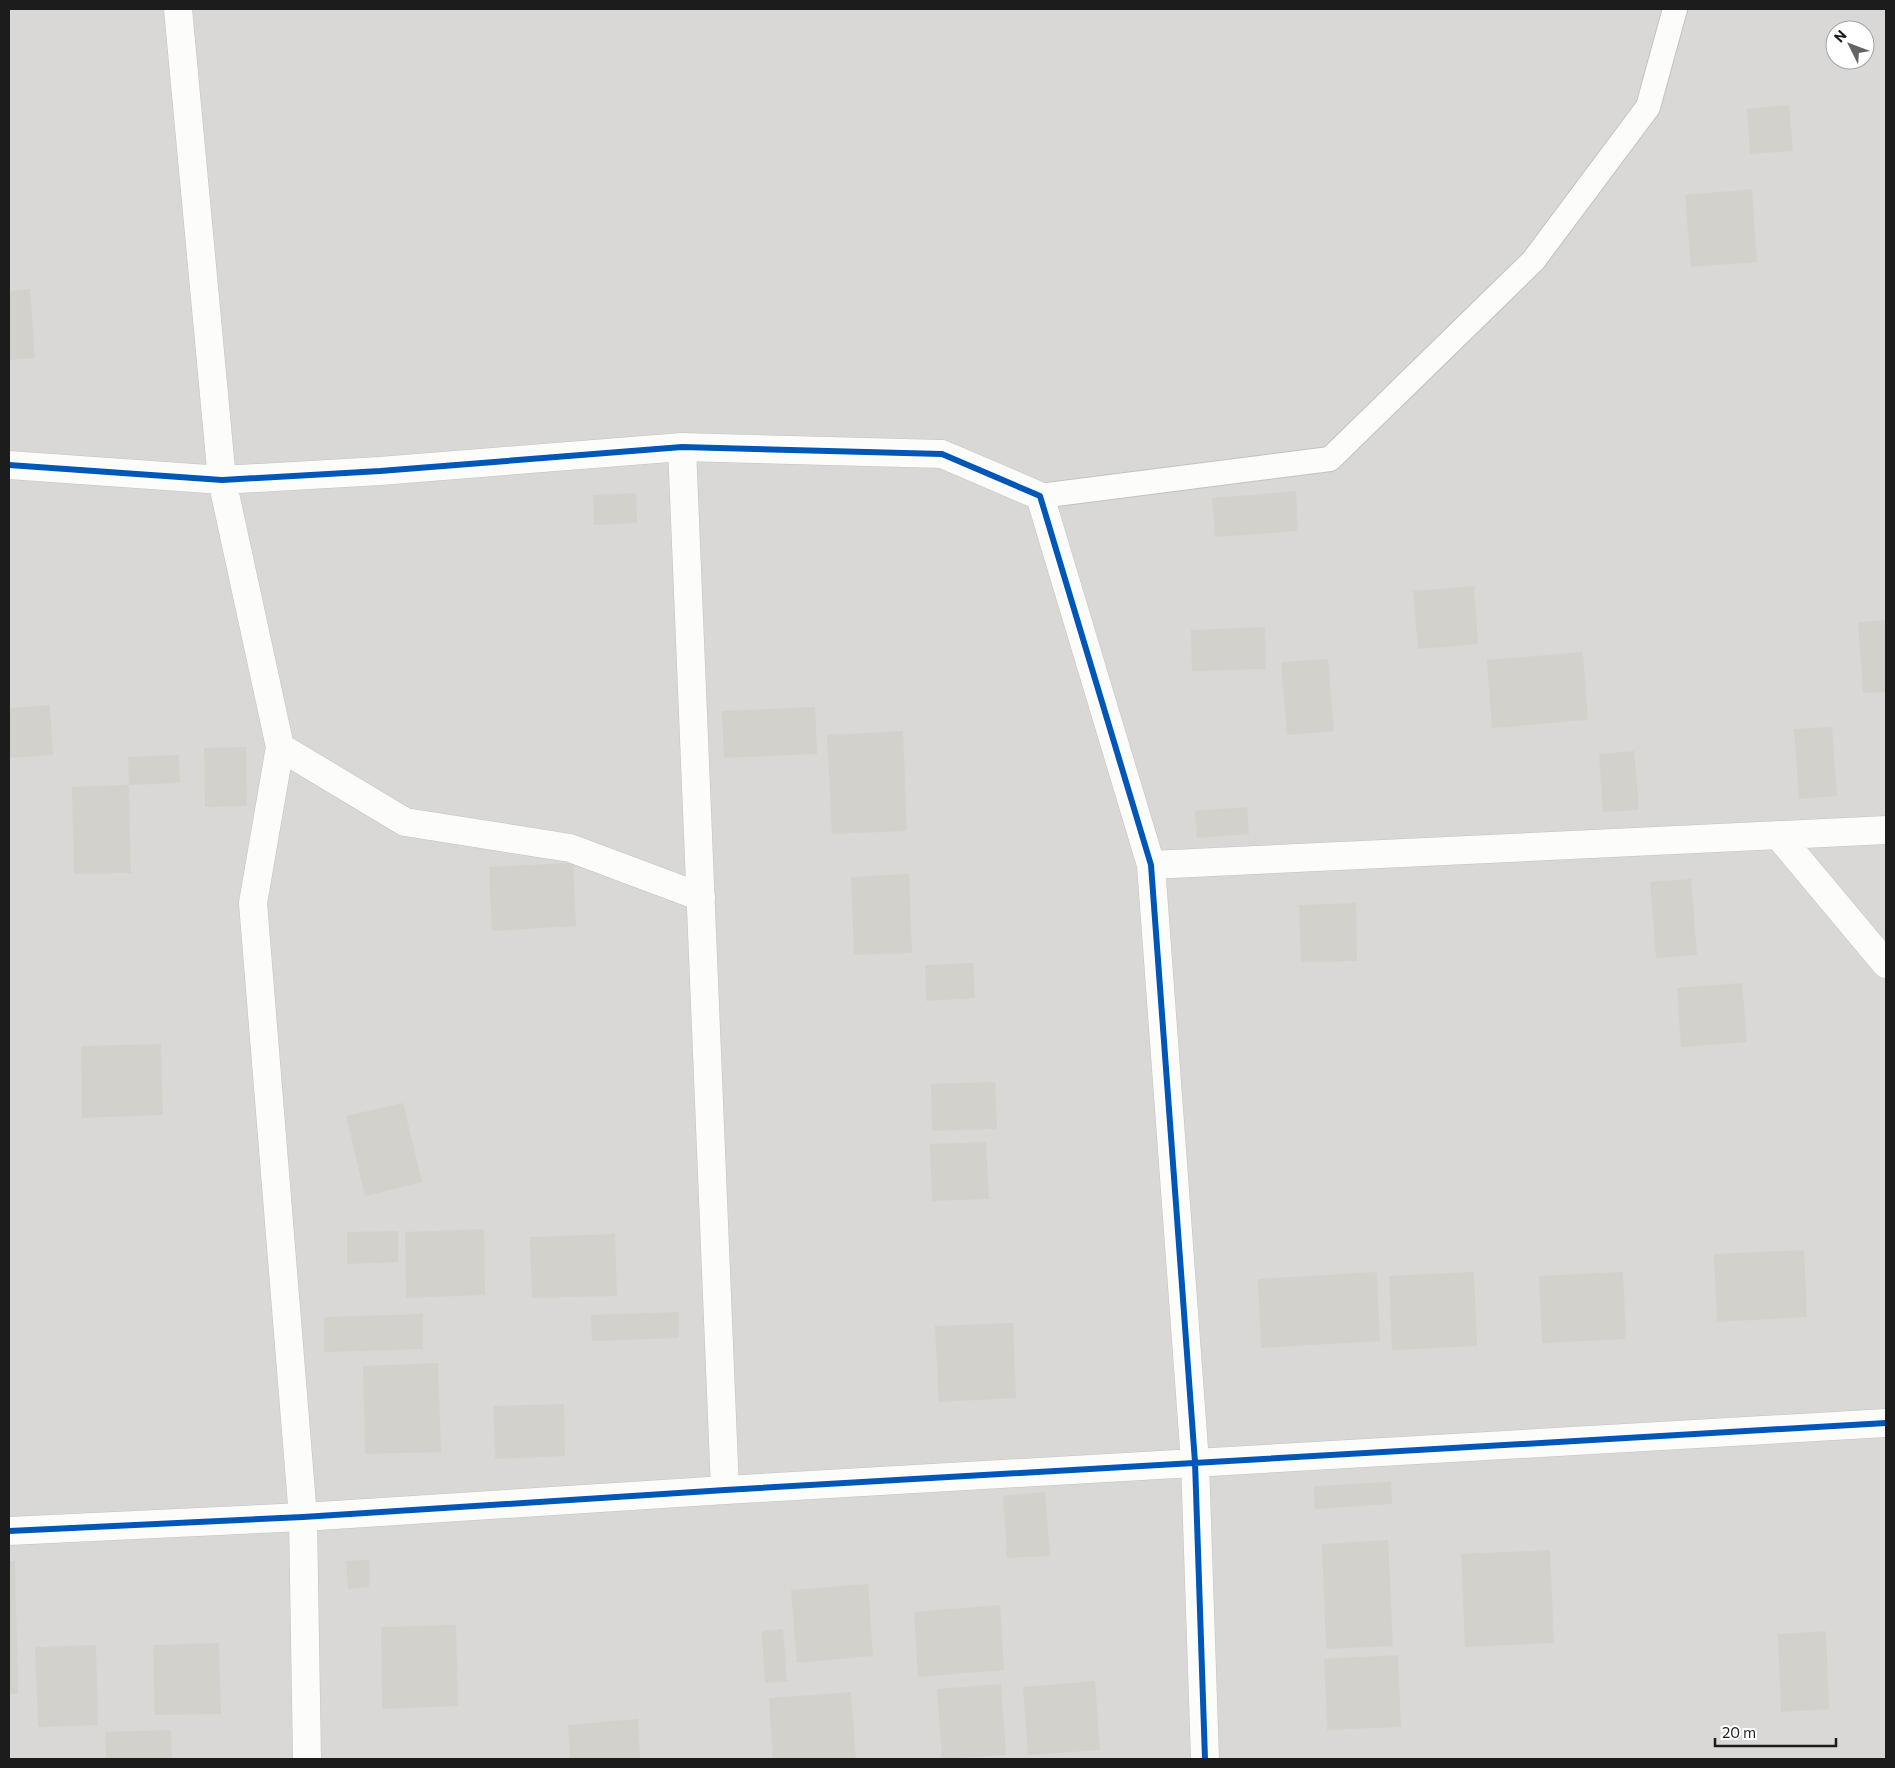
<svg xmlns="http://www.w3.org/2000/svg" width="1895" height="1768" viewBox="0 0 1895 1768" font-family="Commissioner,sans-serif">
	<rect width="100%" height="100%" fill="#eae9e4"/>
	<path fill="#d9d8d6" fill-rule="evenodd" d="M9,9H1886V1759H9ZM1835,30H1865V60H1835Z"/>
	<path fill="#d3d1cc" d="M1789,105L1793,151L1750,154L1747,109Z
		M1752,189L1757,262L1691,267L1685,195Z
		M30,289L35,358L9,360V291Z
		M1296,491L1298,531L1215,537L1212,498Z
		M636,493L637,523L594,525L593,495Z
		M1474,586L1478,644L1418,649L1413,591Z
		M1886,620V692L1863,693L1858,622Z
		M1265,627L1266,669L1192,671L1191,630Z
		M1583,652L1588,720L1492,728L1487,660Z
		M1328,659L1334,731L1287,735L1281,662Z
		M50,705L53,755L9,758V708Z
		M815,707L817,754L724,758L722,711Z
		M1832,727L1837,796L1799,799L1794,729Z
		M903,731L907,831L832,834L827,735Z
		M246,747L247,806L205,807L204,748Z
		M1634,751L1639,810L1603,812L1599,754Z
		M179,755L180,783L129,785L131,873L74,874L72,787L129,785L128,757Z
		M1247,807L1249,834L1197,838L1195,811Z
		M573,863L576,926L492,931L489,867Z
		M909,874L912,953L854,955L851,877Z
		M1691,879L1697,955L1656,958L1650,882Z
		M1356,903L1357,961L1301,962L1299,905Z
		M973,963L975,998L926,1001L925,965Z
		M1742,983L1747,1042L1681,1047L1677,988Z
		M161,1044L163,1115L82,1118L81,1046Z
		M995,1082L997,1129L932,1131L931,1084Z
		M403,1103L422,1182L365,1196L346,1116Z
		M986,1142L989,1199L932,1201L930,1144Z
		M484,1229L485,1295L406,1298L405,1232Z
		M398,1231V1262L347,1264V1232Z
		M615,1234L617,1296L532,1298L530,1237Z
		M1804,1250L1807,1317L1717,1322L1714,1254Z
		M1377,1272L1380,1341L1261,1348L1258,1279Z
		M1474,1272L1477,1346L1392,1350L1389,1276Z
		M1623,1272L1626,1339L1542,1343L1539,1276Z
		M679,1312V1338L592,1341L591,1315Z
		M423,1314V1349L324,1352V1317Z
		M1013,1323L1016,1398L939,1402L935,1326Z
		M438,1363L441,1452L365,1454L363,1366Z
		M564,1404L565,1456L495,1459L493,1406Z
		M1391,1482L1392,1504L1315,1509L1314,1486Z
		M1045,1492L1050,1556L1007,1558L1003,1496Z
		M1388,1540L1393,1646L1326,1649L1322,1544Z
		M1550,1550L1554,1643L1465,1647L1461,1554Z
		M369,1560L370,1587L348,1589L346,1561Z
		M9,1561H15L18,1694H9Z
		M868,1584L873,1656L797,1663L791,1590Z
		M1000,1605L1004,1670L918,1677L914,1612Z
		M456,1625L458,1706L382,1709L381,1627Z
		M783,1629L787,1681L765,1683L762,1631Z
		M1826,1631L1829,1709L1781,1712L1778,1634Z
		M219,1643L221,1714L155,1715L153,1645Z
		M96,1645L98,1725L38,1727L35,1647Z
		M1398,1655L1401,1727L1327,1730L1324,1659Z
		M1095,1681L1100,1750L1028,1755L1023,1687Z
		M1001,1684L1006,1755L942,1759L937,1689Z
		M851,1692L856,1759H773L769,1698Z
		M638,1719L640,1759H570L568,1725Z
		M171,1730L172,1759H106L105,1732Z"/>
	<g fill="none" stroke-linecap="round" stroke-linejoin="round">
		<g stroke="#c3c2c0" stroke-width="26">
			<path id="service" d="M1040,496L1330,459L1533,261L1648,107L1675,9"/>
		</g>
		<g stroke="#c3c2c0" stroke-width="29">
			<path id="minor" d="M178,9L222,480L280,747L253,903L303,1517L307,1759
				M682,447L725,1490
				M9,465L222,480L380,471L682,447L942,454L1040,496L1151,865L1195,1462L1205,1759
				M280,747L405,822L570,848L701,897
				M1778,835L1886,964
				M1151,865L1886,830
				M9,1531L303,1517L725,1490L1886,1423"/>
		</g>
		<use href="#service" stroke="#fcfcfb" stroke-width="24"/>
		<use href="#minor" stroke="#fcfcfb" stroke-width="28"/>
		<g stroke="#fff" stroke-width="9">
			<path id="cycleway" d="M9,465L222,480L380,471L682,447L942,454L1040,496L1151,865L1195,1462L1205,1759
				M9,1531L303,1517L725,1490L1886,1423"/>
		</g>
		<use href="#cycleway" stroke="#0057b8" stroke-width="6"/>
	</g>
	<rect width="1895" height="1768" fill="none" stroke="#1c1c1c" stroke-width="20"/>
	<g transform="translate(1850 45) rotate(312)"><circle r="24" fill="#ffffff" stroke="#a4a4a4"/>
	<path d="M0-4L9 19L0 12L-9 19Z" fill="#646462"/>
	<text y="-8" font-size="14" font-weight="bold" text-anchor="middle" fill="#1c1c1c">N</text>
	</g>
	<path d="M1715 1738v8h121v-8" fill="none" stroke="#1c1c1c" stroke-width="2.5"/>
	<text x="1722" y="1738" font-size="15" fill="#1c1c1c" stroke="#ffffff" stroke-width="4" paint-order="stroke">20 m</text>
</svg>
